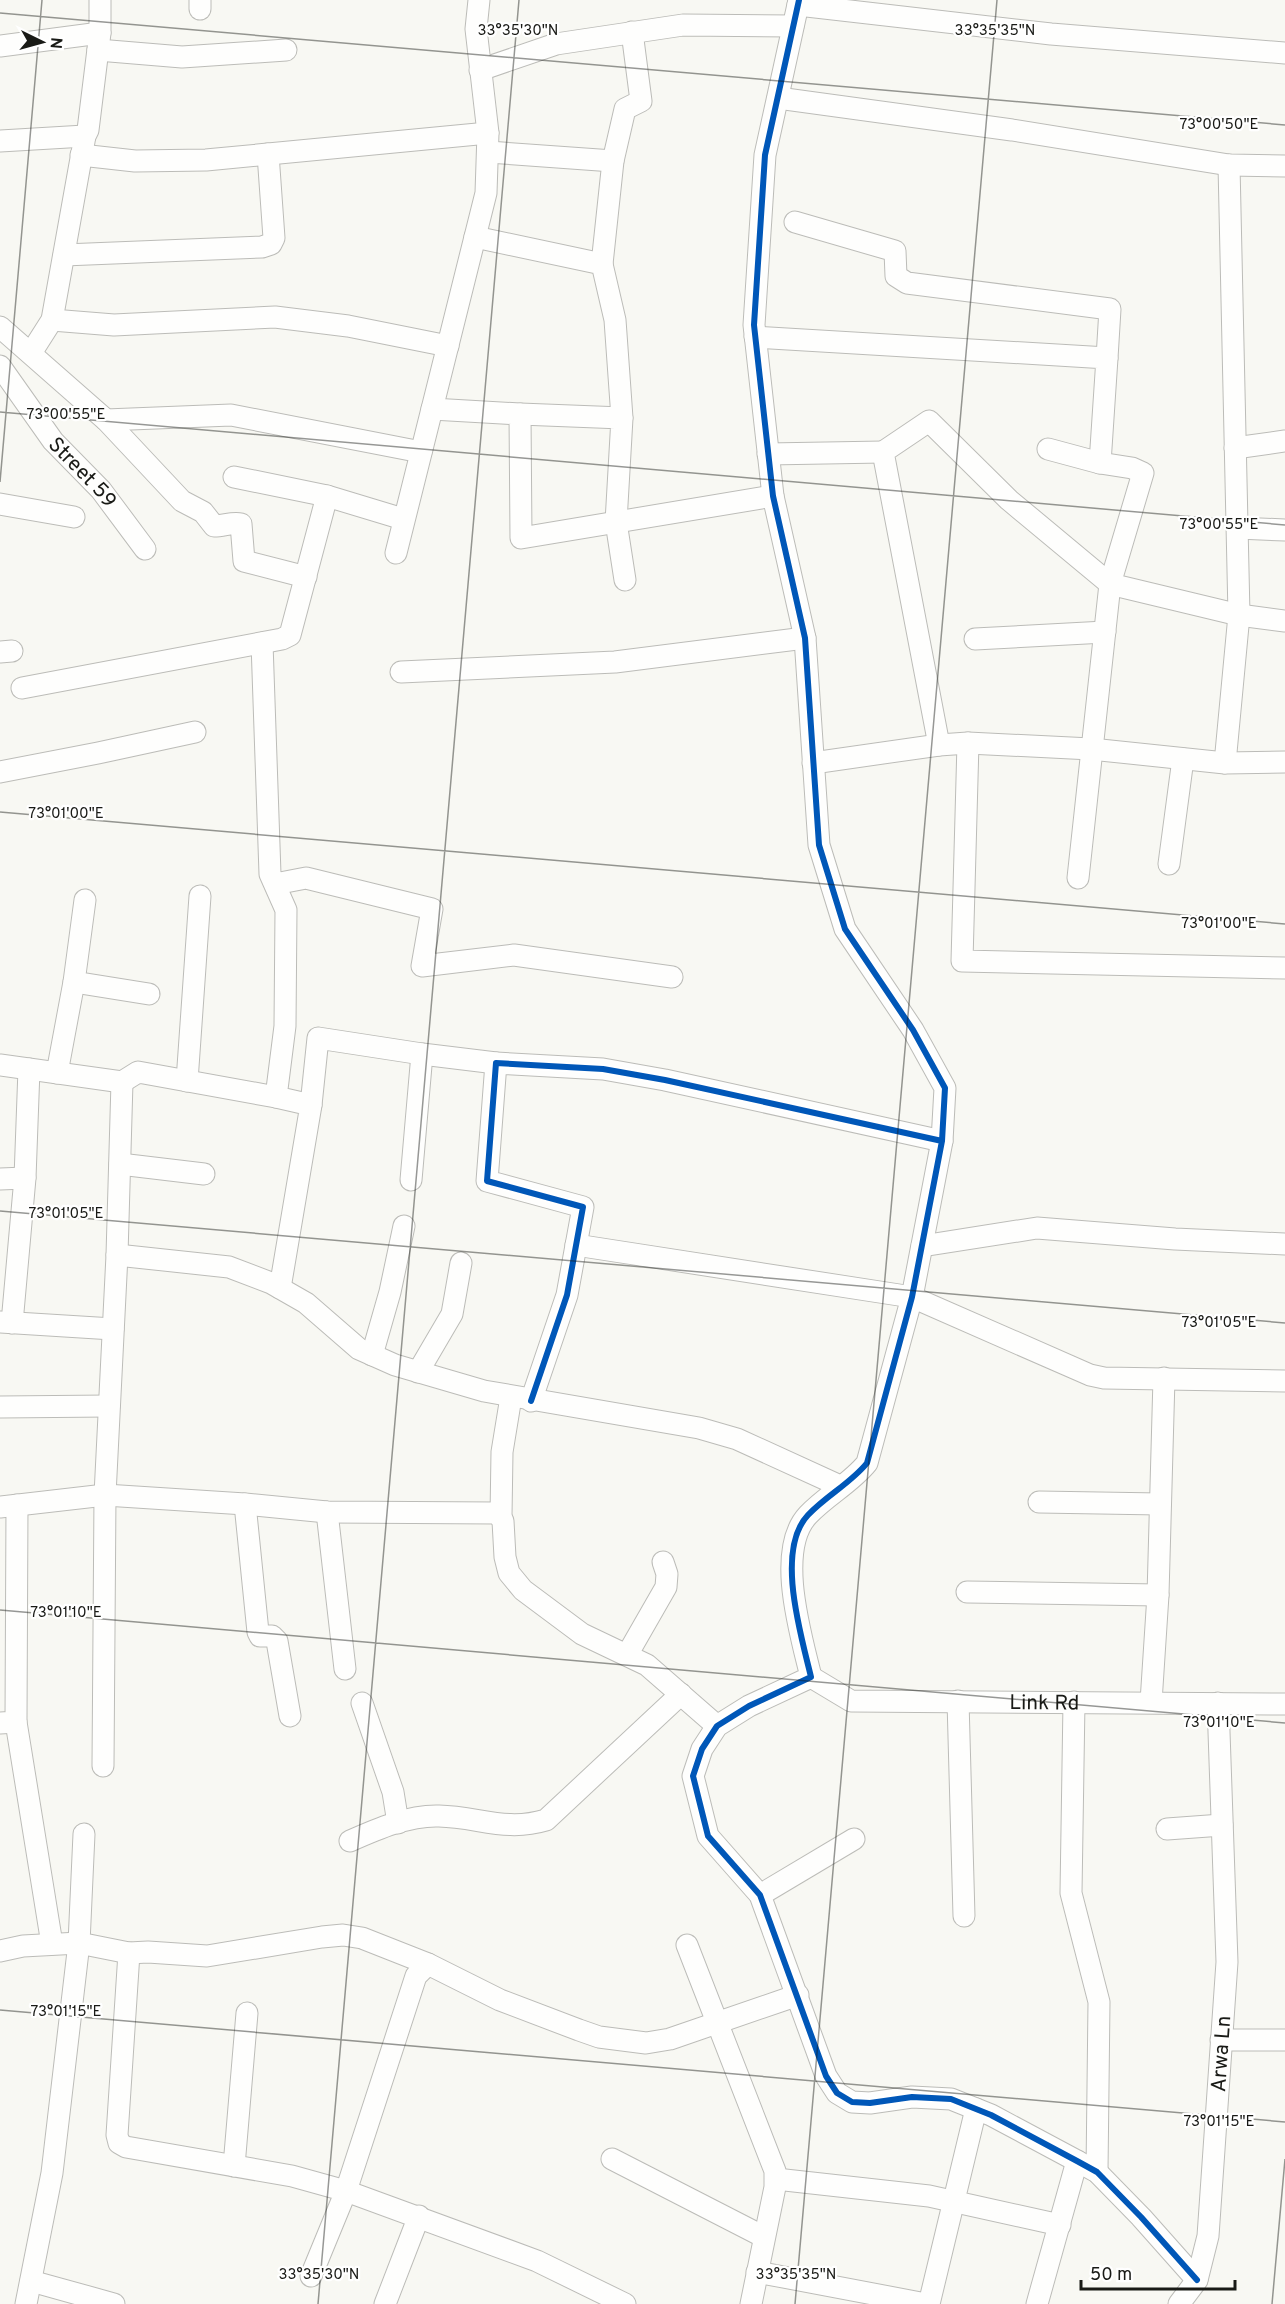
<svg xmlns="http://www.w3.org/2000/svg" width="1285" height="2304" viewBox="0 0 1285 2304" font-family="Overpass,sans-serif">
	<rect width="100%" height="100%" fill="#f8f8f3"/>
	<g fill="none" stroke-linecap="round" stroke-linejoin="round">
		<g stroke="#bcbcb8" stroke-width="23">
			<g id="minor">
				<path d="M200,0V9"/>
				<path d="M799,0L765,155L754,325L773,496L805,638L819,845L845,929L913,1030L945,1088L942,1141L912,1297L867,1463C851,1483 827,1495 808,1515C775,1550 801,1635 811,1677L749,1706L717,1726L702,1749L693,1776L708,1836L760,1895L826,2076L837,2093L852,2102L870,2103L912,2097L951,2099L991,2115L1077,2161L1097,2172L1141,2217L1197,2280"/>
				<path d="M798,5L1051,34L1285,53"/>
				<path d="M0,46L100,33"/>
				<path d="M98,50L182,57L286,50"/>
				<path d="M480,70L556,44L683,25L793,26"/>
				<path d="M778,98L1012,130L1229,165L1285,166"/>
				<path d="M0,141L85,136"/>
				<path d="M488,152L613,161"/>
				<path d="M81,155L135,161L206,160L488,133"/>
				<path d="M795,222L895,251L896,276L907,283L1110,309L1107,358"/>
				<path d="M475,237L602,264L615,320L622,418"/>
				<path d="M64,255L262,247L271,244L274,238L268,154"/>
				<path d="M602,264L613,161L625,109L641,101L632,32"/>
				<path d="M52,320L114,325L275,317L348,326L448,346"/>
				<path d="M0,327L106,420L182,501L203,512L214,526C224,526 232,522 241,524L244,561L306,577"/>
				<path d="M755,337L1107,358L1100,463"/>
				<path d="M31,353L52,320L85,136L88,130L100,33V0"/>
				<path id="s1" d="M0,366L53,441L101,490L145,549"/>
				<path d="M432,409L520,414L521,538L773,496"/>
				<path d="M520,414L622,418L616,522L625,580"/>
				<path d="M106,420L231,415L421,452"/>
				<path d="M1235,448L1285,441"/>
				<path d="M1048,449L1100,463L1132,468L1143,473L1110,584L1078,878"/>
				<path d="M768,454L883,452"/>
				<path d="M234,477L327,496L403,519"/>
				<path d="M0,504L74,517"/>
				<path d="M1237,528L1285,530"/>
				<path d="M396,553L486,193L488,133L476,29L479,0"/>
				<path d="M975,639L1105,632"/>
				<path d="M262,643L270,874L286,910L285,1026L276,1097L311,1105L280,1288"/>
				<path d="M0,652L12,651"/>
				<path d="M401,672L615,662L805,638"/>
				<path d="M22,688L282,639L290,635L327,496"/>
				<path d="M968,743L962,961L1285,968"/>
				<path d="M939,745L883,452L929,421L1009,500L1110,584L1239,615L1285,621"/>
				<path d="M813,763L939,745L968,743L1091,749L1225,763L1285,762"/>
				<path d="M1225,763L1239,615L1229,165"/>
				<path d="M0,772L98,753L195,732"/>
				<path d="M1169,864L1183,759"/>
				<path d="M275,884L306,878L432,909L422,966L514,955L672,977"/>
				<path d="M74,982L149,994"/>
				<path d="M0,1065L122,1082L138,1072L276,1097"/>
				<path d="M57,1073L74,982L85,900"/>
				<path d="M187,1081L200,896"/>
				<path d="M311,1105L318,1038L422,1054L496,1063"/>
				<path d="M120,1164L204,1174"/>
				<path d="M0,1179L25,1178"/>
				<path d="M411,1180L422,1054"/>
				<path d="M576,1245L912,1297L1090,1375L1104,1378L1285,1381"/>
				<path d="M922,1246L1037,1228L1175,1239L1285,1244"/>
				<path d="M117,1255L229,1267L271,1283L306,1303L359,1349L395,1365L484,1391L699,1428L737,1439L840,1486"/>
				<path d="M0,1322L113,1329"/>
				<path d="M12,1323L25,1178L29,1069"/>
				<path d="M372,1355L390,1292L404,1226"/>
				<path d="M418,1372L452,1314L461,1263"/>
				<path d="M531,1401L567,1295L583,1207L487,1181L496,1063L603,1069L665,1080L942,1141"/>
				<path d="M0,1407L109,1406"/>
				<path d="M1039,1502L1160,1504"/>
				<path d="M245,1504L258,1632L260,1636H272L277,1641L290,1716"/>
				<path d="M0,1507L105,1495L245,1504L327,1512L497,1513L503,1521L505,1557L509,1573L523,1590L582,1634L647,1665L717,1726"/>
				<path d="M327,1512L345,1669"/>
				<path d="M501,1516L502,1452L511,1397"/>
				<path d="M967,1592L1158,1595"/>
				<path d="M627,1655L666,1587L667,1574L663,1562"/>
				<path id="s2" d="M811,1677L851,1701L1285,1704"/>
				<path d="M958,1701L964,1916"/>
				<path d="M1074,1702L1071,1893L1099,2002L1097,2172"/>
				<path d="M1151,1702L1158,1595L1164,1378"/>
				<path d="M362,1703L393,1792L398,1823"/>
				<path d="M16,1722L52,1944"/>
				<path d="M0,1723L16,1722L17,1505"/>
				<path d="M103,1766L105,1495L117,1255L122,1082"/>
				<path d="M1167,1829L1222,1825"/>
				<path d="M350,1841C377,1829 409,1815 439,1816C479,1817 506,1832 546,1820L681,1694"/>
				<path d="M760,1895L854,1839"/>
				<path d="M687,1945L775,2171V2187L751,2304"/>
				<path d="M0,1951L23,1946L79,1943L129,1953L148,1952L207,1956L322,1937L343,1935L362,1938L428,1964L500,2000L579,2030L599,2037L646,2043L670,2039L798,1995"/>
				<path d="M129,1953L117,2135L119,2143L126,2147L292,2176L346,2191L537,2261L625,2304"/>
				<path d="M1221,2040H1285"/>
				<path d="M612,2159L764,2237"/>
				<path d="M234,2166L247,2013"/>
				<path d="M776,2179L929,2196L1060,2225"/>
				<path d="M757,2272L926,2304"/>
				<path d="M311,2276L346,2191L416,1976L428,1964"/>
				<path d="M31,2281L114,2304"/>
				<path d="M26,2304L52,2173L79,1943L84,1834"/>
				<path d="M385,2304L419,2216"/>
				<path d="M929,2304L976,2109"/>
				<path d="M1037,2304L1077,2161"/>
				<path id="s3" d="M1179,2304L1197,2280L1208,2236L1227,1962L1218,1703"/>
			</g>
		</g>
		<use href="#minor" stroke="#fefefd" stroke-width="21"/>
		<g stroke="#fff" stroke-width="10">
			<path id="cycleway" d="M799,0L765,155L754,325L773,496L805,638L819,845L845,929L913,1030L945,1088L942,1141L912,1297L867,1463C851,1483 827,1495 808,1515C775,1550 801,1635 811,1677L749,1706L717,1726L702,1749L693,1776L708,1836L760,1895L826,2076L837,2093L852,2102L870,2103L912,2097L951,2099L991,2115L1077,2161L1097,2172L1141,2217L1197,2280
				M531,1401L567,1295L583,1207L487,1181L496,1063L603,1069L665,1080L942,1141"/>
		</g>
		<use href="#cycleway" stroke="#0057b8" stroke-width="6"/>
	</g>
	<path fill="none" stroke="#191a16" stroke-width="1.5" stroke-opacity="0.45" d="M0,13L1285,125M0,412L1285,525M0,482L42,0M0,812L1285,924M0,1211L1285,1323M0,1610L1285,1723M0,2010L1285,2122M318,2304L519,0M795,2304L997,0M1272,2304L1285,2159"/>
	<g text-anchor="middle" stroke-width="4.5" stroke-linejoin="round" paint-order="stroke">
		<g font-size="21" fill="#191a16" stroke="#fff">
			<text dy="7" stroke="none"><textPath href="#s1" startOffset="135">Street 59</textPath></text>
			<text dy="7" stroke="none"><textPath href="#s2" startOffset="240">Link Rd</textPath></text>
			<text dy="7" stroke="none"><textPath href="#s3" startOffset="258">Arwa Ln</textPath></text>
		</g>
	</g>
	<g font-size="15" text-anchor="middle" fill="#191a16" stroke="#fff" stroke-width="4.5" stroke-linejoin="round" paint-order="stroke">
		<text x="518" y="35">33°35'30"N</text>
		<text x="995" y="35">33°35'35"N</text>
		<text x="1219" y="129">73°00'50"E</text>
		<text x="66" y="419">73°00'55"E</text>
		<text x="1219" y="529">73°00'55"E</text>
		<text x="66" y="818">73°01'00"E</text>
		<text x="1219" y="928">73°01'00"E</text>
		<text x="66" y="1218">73°01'05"E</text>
		<text x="1219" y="1327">73°01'05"E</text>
		<text x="66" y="1617">73°01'10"E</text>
		<text x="1219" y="1727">73°01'10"E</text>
		<text x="66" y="2016">73°01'15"E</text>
		<text x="1219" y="2126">73°01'15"E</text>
		<text x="319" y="2279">33°35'30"N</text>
		<text x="796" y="2279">33°35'35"N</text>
	</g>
	<g transform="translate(42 42) rotate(95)" stroke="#ffffff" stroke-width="4.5" paint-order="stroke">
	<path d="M0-4.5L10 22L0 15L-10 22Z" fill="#191a16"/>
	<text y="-9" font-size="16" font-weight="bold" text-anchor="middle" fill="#191a16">N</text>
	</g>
	<path d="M1081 2280v9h154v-9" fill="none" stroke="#191a16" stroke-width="3"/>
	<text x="1090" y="2280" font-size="18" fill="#191a16" stroke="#ffffff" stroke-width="4.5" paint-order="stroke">50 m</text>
</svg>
